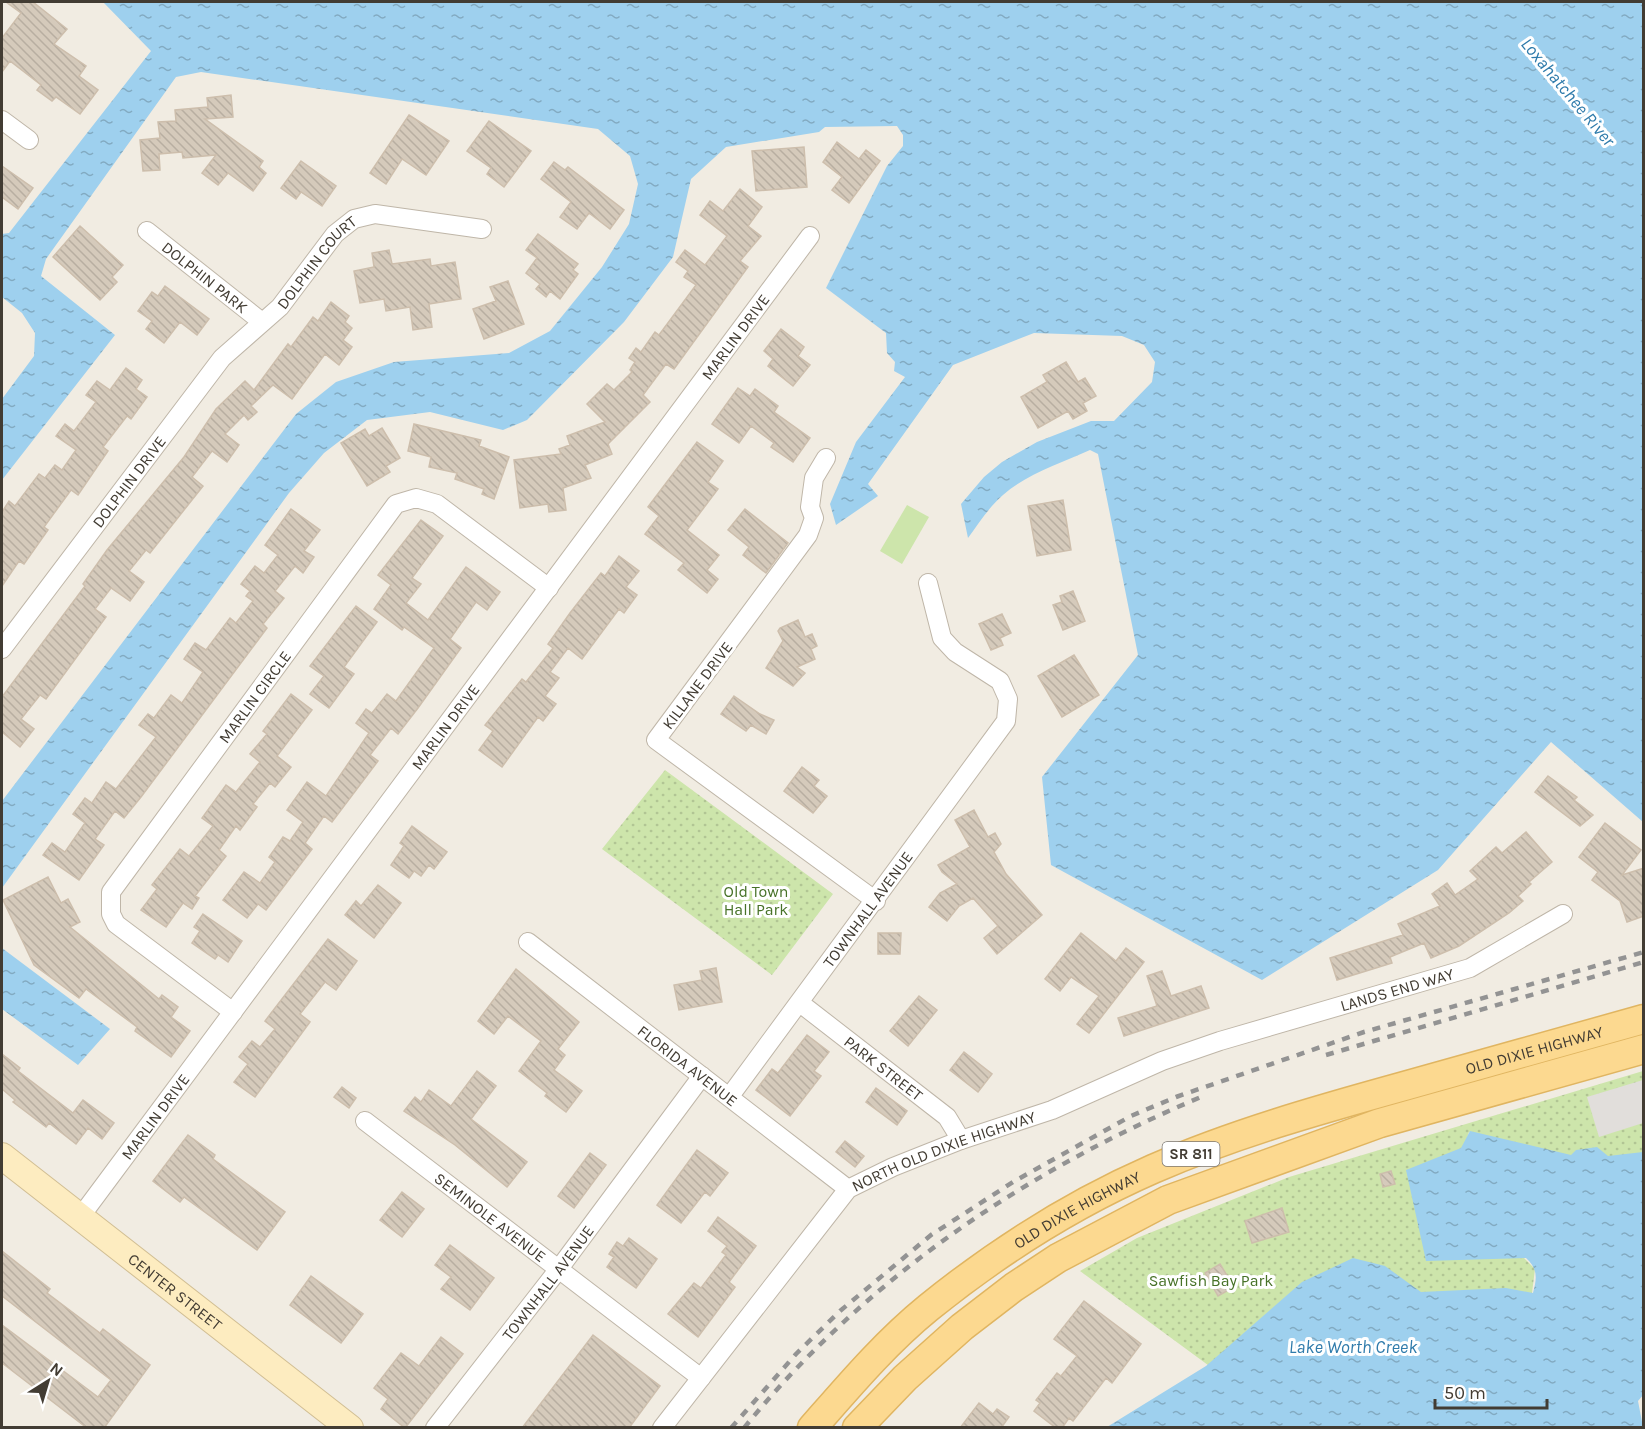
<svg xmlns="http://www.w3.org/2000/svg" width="1645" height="1429" viewBox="0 0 1645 1429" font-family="Karla,sans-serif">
	<defs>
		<pattern id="park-dots" width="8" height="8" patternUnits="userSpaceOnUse" patternTransform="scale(1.5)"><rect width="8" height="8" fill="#cde5ab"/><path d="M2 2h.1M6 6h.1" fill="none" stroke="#b1c594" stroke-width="1.8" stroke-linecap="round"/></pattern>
		<pattern id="water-ripples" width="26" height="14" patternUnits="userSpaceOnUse" patternTransform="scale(1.5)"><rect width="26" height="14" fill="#9ed0ee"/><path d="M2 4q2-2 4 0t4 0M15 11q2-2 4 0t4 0" fill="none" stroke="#82aac1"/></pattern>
		<pattern id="building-back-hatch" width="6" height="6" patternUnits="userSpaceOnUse" patternTransform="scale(1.5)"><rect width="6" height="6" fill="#d5cabb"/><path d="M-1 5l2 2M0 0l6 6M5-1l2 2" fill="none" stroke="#b8aea1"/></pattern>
	</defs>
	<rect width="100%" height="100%" fill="#f1ece2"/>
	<path fill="url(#park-dots)" d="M665,770L833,894L772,975L602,849Z
		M1643,1071V1154L1607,1159L1570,1157L1469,1132L1428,1257L1524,1258L1535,1269L1532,1293L1481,1291L1212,1368L1080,1271L1137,1238L1289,1177Z"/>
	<path fill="#cde5ab" d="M907,505L929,517L902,564L880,551Z"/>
	<path fill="#e1dedb" d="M1643,1080V1123L1599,1137L1587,1097Z"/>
	<path fill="url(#water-ripples)" d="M103,2H1643V822L1551,742L1438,870L1262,980L1051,865L1042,777L1138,655L1098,454L1090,450C1061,463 1027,474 1003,495C989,507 979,523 968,538L961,504L984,477L1002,462L1037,442L1091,421H1114L1152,382L1155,362L1144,345L1122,336L1034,333L953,365L868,484L878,496L836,525L830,504L856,442L905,377L894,371L895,362L887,353L886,333L826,288L887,166L903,146V135L897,126L825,127L819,132L726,147L691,179L673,257L624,322L527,420L503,430L430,412L367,420L324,453L289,493L2,888V801L296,414L336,382L394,362L509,353L550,331L602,267L629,224L638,184L630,156L598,129L201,72L176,77L46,259L41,276L115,335L2,480V399L34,356L35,333L22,313L2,297V234L9,233L151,51Z
		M2,948L110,1029L78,1065L2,1009Z
		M1470,1131L1571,1155L1576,1150L1597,1147L1608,1156L1643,1152L1644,1394L1638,1401L1643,1427H1107L1206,1366L1302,1282L1353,1258L1385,1266L1421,1292L1506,1288L1533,1293C1537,1278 1538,1269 1526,1258L1426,1261L1406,1170L1461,1148Z"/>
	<path fill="url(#building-back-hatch)" stroke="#cdbeac" stroke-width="1.5" d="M6,2H33L67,29L54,44L86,66L79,76L98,90L80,114L56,97L52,101L37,90L41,85L10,61L2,72V38L21,13Z
		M231,95L233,117L205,119L263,161L259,167L266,173L253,191L228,173L218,185L202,173L216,155L183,158L182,152L159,154L160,170L143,171L140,140L160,138L158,122L176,121L175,110L208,107L207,98Z
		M409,115L449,141L426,175L402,159L386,184L370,173Z
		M489,121L531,151L504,187L487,174L491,168L467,151Z
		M837,142L859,159L866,150L880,161L849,203L832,190L842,177L823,162Z
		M804,147L807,187L756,191L752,151Z
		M301,161L336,186L322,206L301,192L296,199L281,188Z
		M554,162L565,170L568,167L624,210L610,229L589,213L577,229L560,217L571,202L541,179Z
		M2,166L33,188L18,209L2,197Z
		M740,189L762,207L748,226L761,236L740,261L748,267L674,369L666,364L643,395L650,402L608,444L612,454L585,465L591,478L563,488L566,510L549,512L548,504L520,508L514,460L561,454L559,449L570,445L567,436L605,422L587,404L607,384L614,390L632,372L630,370L635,362L629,358L636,348L641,352L655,332L659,335L696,285L684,277L688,271L676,262L685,250L705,265L727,236L700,215L710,201L723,211Z
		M80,226L123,265L112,277L117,282L100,300L53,257Z
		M538,234L578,264L573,270L578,274L560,299L550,291L546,297L536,289L540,284L526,273L537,258L526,250Z
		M389,250L392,264L430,259L431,266L455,262L461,299L429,304L432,327L413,330L410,307L386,311L384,299L360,303L354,271L374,267L372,253Z
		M508,281L524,324L484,339L473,309L496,301L490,287Z
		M165,286L209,319L197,335L180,322L164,343L146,329L152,321L138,311L152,292L158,296Z
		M331,302L349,316L345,322L352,328L343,340L352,347L339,365L325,354L292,399L273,385L251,406L257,412L248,420L244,415L225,434L239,445L227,462L212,451L192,477L203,486L150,553L146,550L129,571L144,582L130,601L111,588L95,609L106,617L46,699L40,695L21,719L34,729L20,747L2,732V697L85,586L83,584L107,550L184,457L216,409L245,381L254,390L288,344L291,347L313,317L318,321Z
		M781,329L804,347L798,356L810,365L793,386L768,366L773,359L764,351Z
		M1066,362L1078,382L1085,378L1096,396L1083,403L1087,411L1073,419L1068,411L1038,428L1021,397L1047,382L1043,375Z
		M126,368L142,380L136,389L147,397L131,419L127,416L103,447L108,451L78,495L71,490L44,527L48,530L24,564L19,561L2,586V512L9,501L15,506L39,474L45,478L55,465L62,470L76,450L56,436L65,424L74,431L96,402L86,395L97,381L110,390Z
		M738,388L750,396L755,389L778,406L774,412L810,438L793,462L771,447L774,443L751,426L739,443L712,424Z
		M414,424L481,440L479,446L509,457L494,499L482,494L484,489L455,479L457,473L429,467L431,457L408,451Z
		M382,428L400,458L386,466L390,472L367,486L341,443L365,429L369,436Z
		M697,442L723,461L708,482L718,489L687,530L719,555L707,570L718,579L707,593L678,570L684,563L645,534L659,516L648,507Z
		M1063,500L1071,550L1037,556L1028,506Z
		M291,509L320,530L304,551L314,557L303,573L295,566L275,591L284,598L263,624L267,628L141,797L124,818L115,811L95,839L104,845L79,880L43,855L52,843L65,852L85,823L73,814L85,798L92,803L106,782L116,789L156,737L139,725L148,714L154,718L171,695L182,703L203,672L184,659L195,643L206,650L230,618L236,623L253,601L246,596L250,591L241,584L255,566L264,573L278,555L265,545Z
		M745,509L788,543L766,573L743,555L749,547L728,530Z
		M421,520L443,536L412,578L421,584L406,603L428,620L466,567L500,592L487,610L476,602L450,639L461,648L418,708L398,734L391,728L370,755L378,761L332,822L324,816L305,843L312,849L266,910L258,904L247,918L223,900L244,872L260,883L275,862L269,857L283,837L290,841L303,822L287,810L307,782L326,796L369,733L356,723L366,709L372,713L387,694L396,701L434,648L404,627L402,630L374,609L391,585L378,575Z
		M619,556L639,571L626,587L637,595L624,613L619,609L582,659L568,648L550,672L559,678L545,696L556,704L543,721L538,717L502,767L479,750L493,731L485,725L522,679L526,682L553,648L548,644L570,613L601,573L605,576Z
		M1073,591L1085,621L1063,630L1053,605L1062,602L1060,596Z
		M356,606L377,622L344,667L354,674L329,708L310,694L324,676L310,666Z
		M1002,614L1011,633L1000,638L1003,645L991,650L979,624Z
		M798,620L805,637L812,634L817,646L811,649L815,659L797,667L805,673L793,686L766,668L783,641L778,631L780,628Z
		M1074,655L1099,695L1062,717L1038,676Z
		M291,694L312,710L277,756L291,767L275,787L270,783L253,804L257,807L240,830L236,826L219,850L226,856L195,896L199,898L192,909L183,903L166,927L141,910L157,889L152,885L180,849L189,856L213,826L202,818L226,785L236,792L260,762L250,754L267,734L263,731Z
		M734,696L760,714L774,720L766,734L751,725L746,731L721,714Z
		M802,767L819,780L814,786L827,796L813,813L784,791Z
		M1548,776L1577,797L1574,800L1593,815L1580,826L1535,792Z
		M974,810L988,837L995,833L1001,844L994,852L1006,874L1042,915L997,954L984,938L998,926L973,898L959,906L947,921L929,907L940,893L957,884L942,872L938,865L970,847L955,820Z
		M1605,823L1641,850L1622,875L1644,868V916L1627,922L1620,901L1592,880L1598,872L1579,857Z
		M412,826L447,852L434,869L429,865L421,876L414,871L409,878L391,865L404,846L400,843Z
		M1526,832L1552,862L1529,882L1531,884L1518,896L1523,901L1509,913L1459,946L1431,958L1424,943L1390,957L1392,963L1337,980L1330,958L1403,935L1398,924L1440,906L1432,894L1447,883L1455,895L1478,879L1470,871L1496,847L1502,853Z
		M48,877L61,903L68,899L80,922L70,927L159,999L162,995L178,1007L171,1017L190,1031L171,1057L135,1031L137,1027L86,989L79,998L34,965L3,900Z
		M378,885L401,903L374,938L345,915L356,901L361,906Z
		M203,914L242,941L228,962L218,955L215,959L192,943L200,931L194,927Z
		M878,933H901L900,954H878Z
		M1081,933L1116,961L1126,948L1144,962L1089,1033L1077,1024L1099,996L1071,977L1060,991L1045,979Z
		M328,939L357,961L336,990L325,982L300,1014L310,1022L255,1097L234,1082L248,1064L239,1057L252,1041L260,1047L275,1029L265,1021Z
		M716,968L722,1002L679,1010L674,985L702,980L700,971Z
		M516,969L579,1022L558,1049L565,1055L554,1070L582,1091L566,1112L545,1096L547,1093L519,1071L541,1041L508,1016L494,1034L478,1021Z
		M1162,971L1171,996L1201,986L1209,1008L1124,1036L1118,1018L1157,1006L1147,976Z
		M919,996L937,1010L908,1046L890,1031Z
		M807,1035L829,1052L814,1071L821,1076L790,1116L756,1090L772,1069L778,1073Z
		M964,1052L992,1074L978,1092L950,1070Z
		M2,1054L20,1068L18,1071L73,1113L83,1100L114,1123L102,1139L88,1128L76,1144L49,1123L46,1127L13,1102L15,1100L2,1089Z
		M477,1071L496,1086L471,1119L527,1162L507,1187L455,1145L404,1111L415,1097L421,1102L429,1090L451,1106Z
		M342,1087L356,1098L349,1108L334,1097Z
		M876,1088L907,1111L897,1125L866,1102Z
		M188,1135L215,1155L213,1159L285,1212L257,1250L184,1197L180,1202L153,1181Z
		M845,1141L864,1156L855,1167L836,1152Z
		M697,1150L728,1173L710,1196L705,1192L681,1223L657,1205Z
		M590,1153L606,1165L574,1208L558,1196Z
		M1391,1171L1395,1184L1383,1187L1380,1174Z
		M402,1192L424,1209L402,1237L380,1220Z
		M1282,1208L1289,1232L1252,1243L1245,1221Z
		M718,1217L756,1246L729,1282L735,1287L698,1337L668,1314L694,1283L701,1288L726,1255L722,1252L727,1246L708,1231Z
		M629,1238L657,1259L636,1288L607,1267L614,1257L609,1254L617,1242L623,1246Z
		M450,1245L494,1278L470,1310L441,1289L451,1277L435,1265Z
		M2,1251L50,1289L47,1293L100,1333L103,1329L150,1365L104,1428H87L2,1363V1325L98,1397L111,1380L2,1296Z
		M1220,1264L1234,1287L1218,1296L1205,1273Z
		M311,1276L363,1314L341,1343L290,1305Z
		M1084,1301L1141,1344L1112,1383L1106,1378L1073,1421L1069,1418L1062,1428H1056L1034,1411L1040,1403L1036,1400L1057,1373L1061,1376L1077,1356L1054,1339Z
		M593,1335L660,1386L629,1428H522Z
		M441,1337L463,1354L405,1428L381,1409L388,1399L374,1388L401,1353L419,1366Z
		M979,1403L993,1414L997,1409L1009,1417L1001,1428H960Z"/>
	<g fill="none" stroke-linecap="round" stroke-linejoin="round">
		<g stroke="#bfb6a8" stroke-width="20">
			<g id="street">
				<path d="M2,120L29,140"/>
				<path id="s1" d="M147,231L262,322"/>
				<path d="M826,458L814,478L810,507L814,518L808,535L656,740L876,901"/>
				<path id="s2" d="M2,649L222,358L280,307L335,234L354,219L375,214L482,229"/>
				<path id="s3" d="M528,942L848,1189"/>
				<path id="s4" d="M800,1003L947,1117L961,1140"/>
				<path id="s5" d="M233,1012L116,924L111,914V892L396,504L416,498L437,504L549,588"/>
				<path id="s6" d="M730,1096L1006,721L1008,699L1000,681L955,652L942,638L928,583"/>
				<path id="s7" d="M365,1121L701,1378"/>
				<path id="s8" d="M81,1216L810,236"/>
				<path id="s9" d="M435,1428L558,1270L702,1076"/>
				<path id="s10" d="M662,1428L848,1189L893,1167L961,1140L1052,1110L1162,1061L1220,1041L1470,968L1563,914"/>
			</g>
		</g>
		<g stroke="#d1be93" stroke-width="28">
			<g id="secondary">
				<path id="s11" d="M2,1156L350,1428"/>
			</g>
		</g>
		<g stroke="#e0b561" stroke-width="31">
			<g id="primary">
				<path id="s12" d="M812,1428C848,1387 885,1343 928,1308C996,1253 1073,1204 1153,1169C1233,1134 1318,1110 1401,1087C1482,1064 1563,1042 1644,1019"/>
				<path d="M857,1428L905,1378L962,1327L1014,1287L1058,1258L1168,1200L1380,1123L1644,1049"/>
			</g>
		</g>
		<use href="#street" stroke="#fff" stroke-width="18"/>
		<use href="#secondary" stroke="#fdecc0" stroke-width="26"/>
		<use href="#primary" stroke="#fcd990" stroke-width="28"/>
		<path stroke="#939393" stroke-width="4.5" stroke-dasharray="8 8" stroke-linecap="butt" d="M1326,1055L1644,962
			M731,1428L796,1354L840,1311L931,1235L1013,1182L1131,1116L1176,1097L1364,1032L1644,952
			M744,1428C865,1279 1025,1171 1201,1097"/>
	</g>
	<g text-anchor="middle" stroke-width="6" stroke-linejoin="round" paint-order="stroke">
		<rect fill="#fff" stroke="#7b7670" stroke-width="1.5" x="1162.5" y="1142" width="57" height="24" rx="4.5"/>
		<g font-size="15" font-weight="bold" fill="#423c33">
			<text x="1191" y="1159">SR 811</text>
		</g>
		<g font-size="16" fill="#423c33" stroke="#fff">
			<text dy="6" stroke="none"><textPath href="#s2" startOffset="500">DOLPHIN COURT</textPath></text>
			<text dy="6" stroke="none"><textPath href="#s1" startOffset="74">DOLPHIN PARK</textPath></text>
			<text dy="6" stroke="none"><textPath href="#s8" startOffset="1096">MARLIN DRIVE</textPath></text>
			<text dy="6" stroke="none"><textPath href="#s2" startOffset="210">DOLPHIN DRIVE</textPath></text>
			<text transform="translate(697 685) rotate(-53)" y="6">KILLANE DRIVE</text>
			<text dy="6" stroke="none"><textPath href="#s5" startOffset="422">MARLIN CIRCLE</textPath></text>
			<text dy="6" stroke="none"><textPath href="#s8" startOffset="610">MARLIN DRIVE</textPath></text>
			<text dy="6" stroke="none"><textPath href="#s6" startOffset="232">TOWNHALL AVENUE</textPath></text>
			<text dy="6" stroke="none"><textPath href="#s10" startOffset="888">LANDS END WAY</textPath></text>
			<text dy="6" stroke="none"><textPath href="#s12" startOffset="832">OLD DIXIE HIGHWAY</textPath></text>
			<text dy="6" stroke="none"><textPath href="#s3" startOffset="202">FLORIDA AVENUE</textPath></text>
			<text dy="6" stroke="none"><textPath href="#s4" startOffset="106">PARK STREET</textPath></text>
			<text dy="6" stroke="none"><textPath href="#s8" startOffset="124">MARLIN DRIVE</textPath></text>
			<text dy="6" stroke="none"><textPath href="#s10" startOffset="406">NORTH OLD DIXIE HIGHWAY</textPath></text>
			<text dy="6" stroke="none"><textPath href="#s12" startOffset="346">OLD DIXIE HIGHWAY</textPath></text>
			<text dy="6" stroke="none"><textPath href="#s7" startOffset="158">SEMINOLE AVENUE</textPath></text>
			<text dy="6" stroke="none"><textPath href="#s9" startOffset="184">TOWNHALL AVENUE</textPath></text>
			<text dy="6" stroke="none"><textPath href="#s11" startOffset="220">CENTER STREET</textPath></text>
		</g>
		<g font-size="16" fill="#477228" stroke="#fff">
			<text x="756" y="897">Old Town<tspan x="756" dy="18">Hall Park</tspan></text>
			<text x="1211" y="1286">Sawfish Bay Park</text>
		</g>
		<g font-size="18" font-style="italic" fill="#2f7bab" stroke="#fff">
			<text transform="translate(1568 92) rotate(50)" y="6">Loxahatchee River</text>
			<text x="1353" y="1353">Lake Worth Creek</text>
		</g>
	</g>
	<rect width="1645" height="1429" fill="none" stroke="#423c33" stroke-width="6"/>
	<g transform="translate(48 1381) rotate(37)" stroke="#ffffff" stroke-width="4.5" paint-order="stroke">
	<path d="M0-4.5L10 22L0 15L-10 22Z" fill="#423c33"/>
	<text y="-9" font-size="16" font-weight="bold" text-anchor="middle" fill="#423c33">N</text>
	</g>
	<path d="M1435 1399v9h112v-9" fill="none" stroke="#423c33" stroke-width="3"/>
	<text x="1444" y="1399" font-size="18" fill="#423c33" stroke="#ffffff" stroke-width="4.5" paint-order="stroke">50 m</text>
</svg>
